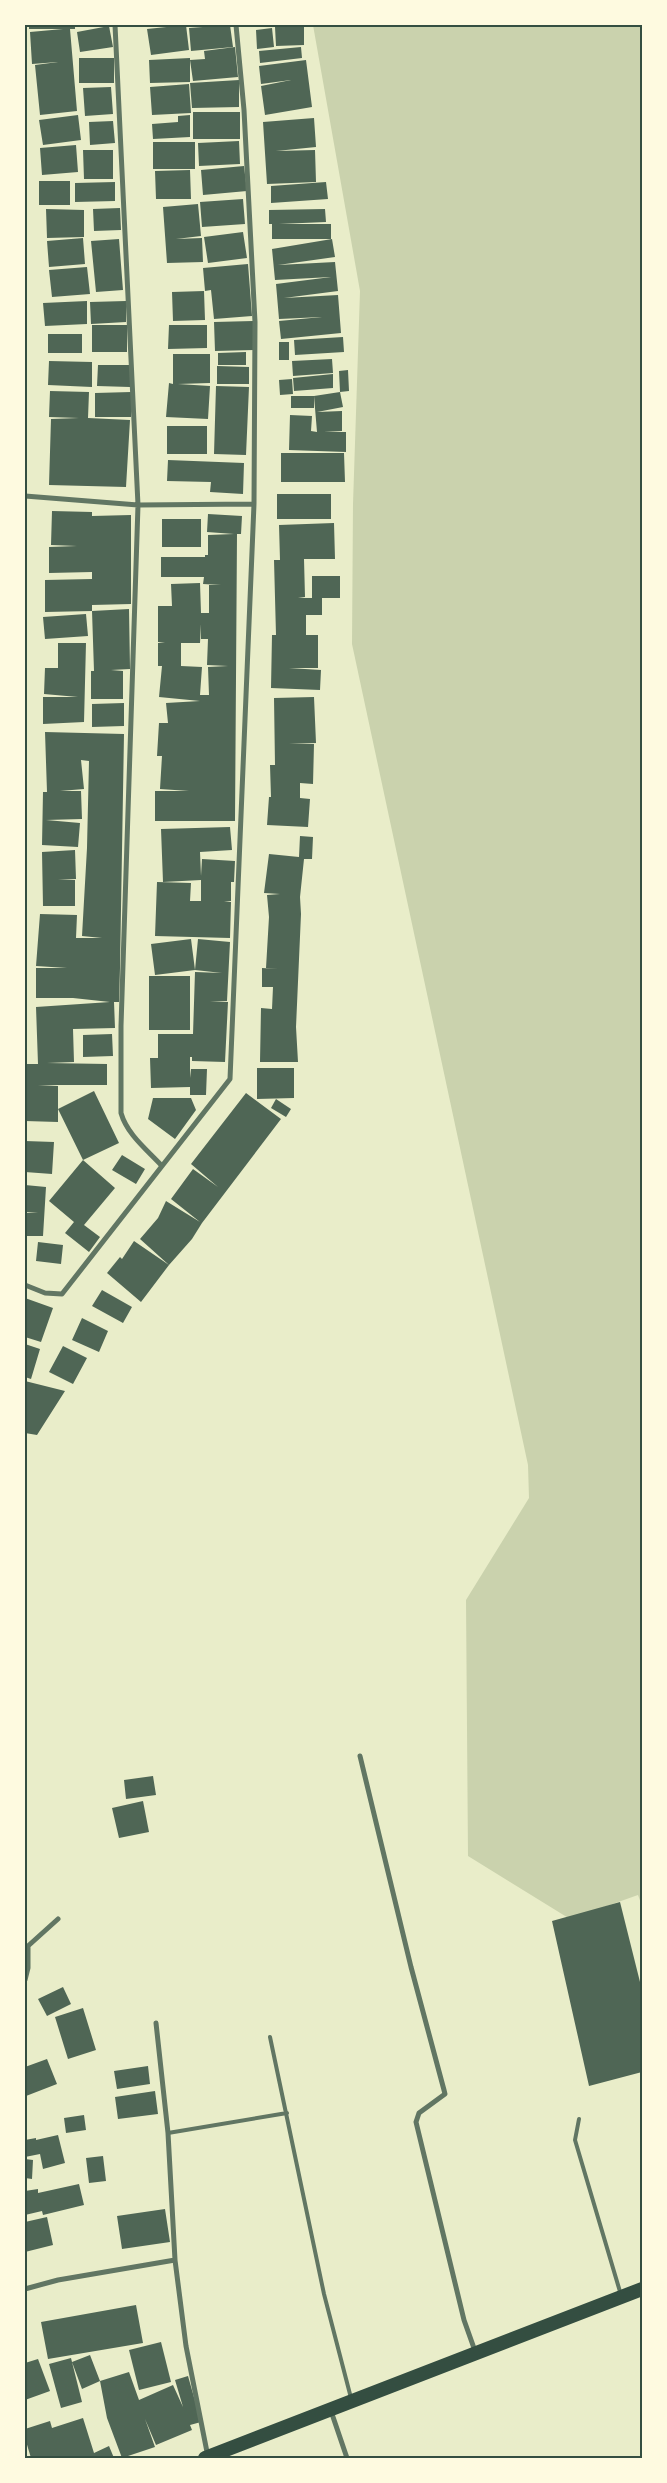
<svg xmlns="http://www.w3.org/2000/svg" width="667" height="2483" viewBox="0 0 667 2483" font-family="Jost,sans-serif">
	<rect width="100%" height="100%" fill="#e9edc9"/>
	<path fill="#cad2ad" d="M313,25H642V1906L638,1895L570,1919L468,1856L466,1600L529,1498L528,1465L352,644L353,504L360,291Z"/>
	<path fill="#4f6655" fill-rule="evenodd" d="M29,25H75V29H70L77,111L40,115L35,65L58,62L32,64L30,32L63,29H29Z
		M186,25L189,50L151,55L147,29Z
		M230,25L233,47L191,51L189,28Z
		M109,26L113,47L80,52L77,32Z
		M304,26V45L276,46L275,27Z
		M272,28L274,47L257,49L256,30Z
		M235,47L238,77L193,81L190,60L205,59L204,51Z
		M301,47L302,58L260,63L259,51Z
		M79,58H114V83H79Z
		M190,58V82L150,83L149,60Z
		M306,60L312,107L265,115L261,86L291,80L261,84L259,66Z
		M239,80V107L192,108L190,83Z
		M189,84L191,113L152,115L150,87Z
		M111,87L113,114L85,116L83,88Z
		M193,112H240V139H193Z
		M78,115L81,140L43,145L39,120Z
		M190,115V137L153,139L152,124L178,122V116Z
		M314,118L316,147L276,151L315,150L316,182L267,184L263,122Z
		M113,121L115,143L90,145L89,122Z
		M239,141L240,164L199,166L198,143Z
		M153,142H195V169H153Z
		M76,145L78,172L42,175L40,148Z
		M83,150H113V179H84Z
		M244,166L247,191L203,195L201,170Z
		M190,170L191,199H156L155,171Z
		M39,181H70V205H39Z
		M115,182V201L75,202V183Z
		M326,182L328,199L271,203V186Z
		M243,199L245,224L202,227L200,202Z
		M198,204L201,236L176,239L202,238L203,262L167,263L163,207Z
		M120,208L121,230L94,231L93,209Z
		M46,209L84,210V237L47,238Z
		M325,209L326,222L279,224H331V239H272V224H269V210Z
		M243,232L247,258L208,263L204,237Z
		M83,238L85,264L49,267L47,241Z
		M119,239L123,290L96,292L91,241Z
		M332,239L335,257L278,265L335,262L338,291L284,298L338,295L341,333L281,339L279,321L322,317L279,319L276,284L331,277L275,280L272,249Z
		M248,264L252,316L214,319L211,290L205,291L203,268Z
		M87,267L90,294L52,297L49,270Z
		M204,291L205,320L173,321L172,292Z
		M87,301V324L45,326L43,303Z
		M126,301V322L91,324L90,302Z
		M253,321L254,350L215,351L214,322Z
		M92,325H127V352H92Z
		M169,325H207V348L168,349Z
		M48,334H82V353H48Z
		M343,337L344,352L295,355L294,340Z
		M279,342H289V360H279Z
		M246,352V365H218V353Z
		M173,354H210V383L178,384L210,386L208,419L166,417L169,383L173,384Z
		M332,359L333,373L293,376L292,361Z
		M49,361L92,362V387L48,385Z
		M98,365H130V387L97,386Z
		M217,366L249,367V384H217Z
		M348,370L349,391L340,392L339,371Z
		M333,374V388L294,391L293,378Z
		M292,379L293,394L280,395L279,380Z
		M216,386L249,387L246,455L214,454Z
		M50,391L89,392L88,418L130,420L126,487L49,485L51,419L79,418L49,417Z
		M131,392V417H95V393Z
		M340,392L343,407L317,412L342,411V431L324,432H346V452L289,450L290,415L312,416L311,431L317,432L314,396V408H291V396H314Z
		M167,426H207V454H167Z
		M281,453H344L345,482H281Z
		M168,460L244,463L243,494L210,492L211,482L167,481Z
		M277,494H331V519H277Z
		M52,511L92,512V516L131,515V604L92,605V611L45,612V580L92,579V572L49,573V547L77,546L51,545Z
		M208,514L242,516L241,534H237L235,821H155V791H189L160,789L162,756H157L159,723H168L166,703L200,701L159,697L162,666H158V643L165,642H158V606H172L171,584L200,583L201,613H209V585H221L203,584L204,577H161V557H205V555H208V535L234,534L207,532ZM201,624V639H208L207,665L228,666L208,667L209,695H200L202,667L181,666V643H200Z
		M162,519H201V547H162Z
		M334,523L335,559H304L305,597L298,598H312V576H340V598H322V615H306V635H318V668H289L321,670L320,690L271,688L272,635H276L274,560H280L279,525Z
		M129,609L130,669L111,670L123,671V699H91V671H94L92,611Z
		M86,614L88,636L45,639L43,617Z
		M58,643H86L84,722L43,724V697H78L44,694L45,668H58Z
		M314,697L316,743L289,744H314L313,784L300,783V798L310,799L308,827L267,825L269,797H271L270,765H275L274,698Z
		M124,703V726L92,727V704Z
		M45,732L124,734L120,968L119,1002H114L115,1028L73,1029L74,1062L47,1063L107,1064V1085H38L58,1086V1109L94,1091L119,1143L83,1160L58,1109V1122L25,1121V1064H38L36,1007L110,1002L73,998H36V968H67L36,966L40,914L77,915L76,938H102L82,936L87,848L89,761L81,760L84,789L60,791H81L82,819L46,820L80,823L78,847L42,845L43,792H47Z
		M230,827L232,850L200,852L201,876L202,859L235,861L234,882H231V901H224L231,902L230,938L155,936L157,882L191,883L190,901H201V880L163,882L161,829Z
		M300,836L313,837L312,859H304L300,897L301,914L296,1027L298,1062H260L261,1008L272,1009L273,987H262V968L278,969L266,968L269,917L267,895L280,894L264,893L269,854L299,857Z
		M75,850L76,879L58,880H75V906H43L42,852Z
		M191,939L195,970L155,975L151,944Z
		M198,939L230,942L227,1001H210L228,1002L225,1062L192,1061V1057H190V1078L191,1069H207L206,1095H190V1087L151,1088L150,1058H158V1034H193L195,972L222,973L195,970Z
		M149,976H190V1030H149Z
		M112,1034L113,1056L83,1057V1035Z
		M257,1068H294V1098L257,1099Z
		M246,1093L281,1119L202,1223L192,1239L169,1265L140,1239L158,1218L166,1201L200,1222L171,1199L193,1169L218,1187L191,1164Z
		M153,1098H191L196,1110L175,1139L148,1119Z
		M276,1099L291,1109L286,1117L271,1108Z
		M25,1141L54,1142L52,1174L25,1172Z
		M122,1155L145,1169L136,1184L112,1170Z
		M83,1160L115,1188L84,1225L100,1237L89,1252L65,1233L74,1222L49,1201Z
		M25,1185L46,1187L43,1236H25V1213H38L25,1212Z
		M134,1241L169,1265L141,1302L107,1273L120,1257L122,1259Z
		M38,1242L63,1245L61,1264L36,1261Z
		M102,1290L132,1307L123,1323L92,1306Z
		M25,1298L53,1308L41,1342L25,1337Z
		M82,1318L108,1331L99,1352L72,1340Z
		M25,1344L40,1349L31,1379L25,1377Z
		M63,1346L87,1358L73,1384L49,1372Z
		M25,1381L65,1391L37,1435L25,1433Z
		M153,1776L156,1795L126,1799L124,1780Z
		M143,1801L149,1832L119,1838L112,1808Z
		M620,1902L642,1990V2072L589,2086L552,1921Z
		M63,1987L71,2004L47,2016L38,1999Z
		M83,2008L96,2050L68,2059L55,2017Z
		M47,2059L57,2084L26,2096L25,2067Z
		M148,2066L150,2084L117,2089L114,2071Z
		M155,2091L158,2114L118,2119L115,2097Z
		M84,2115L86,2130L66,2133L64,2118Z
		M58,2135L65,2163L43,2169L40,2154L25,2157V2140L36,2138V2140Z
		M103,2156L106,2181L89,2183L86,2158Z
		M25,2159L33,2160L32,2179L25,2178Z
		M79,2184L84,2205L43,2215L42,2211L25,2215V2191L38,2189V2193Z
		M165,2209L170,2242L122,2249L117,2216Z
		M47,2217L53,2245L25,2252V2222Z
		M136,2305L143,2343L48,2359L41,2322Z
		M161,2342L171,2382L139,2390L129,2350Z
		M90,2355L100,2381L129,2372L139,2400L173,2385L183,2407L175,2380L188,2376L201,2422L190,2425L192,2430L156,2445L145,2419L155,2447L122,2458L107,2418L100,2381L82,2389L72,2362L82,2402L61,2408L49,2364L71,2358L72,2362Z
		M38,2359L50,2391L25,2400V2363Z
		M83,2418L94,2453L109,2446L114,2458H96L95,2456L88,2458H31L25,2438V2429L50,2421L52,2428Z"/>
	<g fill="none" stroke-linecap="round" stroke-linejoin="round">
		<path stroke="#617663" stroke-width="4" d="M270,2037L324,2294L351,2398
			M579,2119L575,2140L621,2295
			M168,2133L287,2113"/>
		<path stroke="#617663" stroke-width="5" d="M115,25L138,505L121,1026V1113C127,1134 146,1149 161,1165
			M25,496L138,505L254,504
			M25,1285L45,1293L62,1294L230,1079L254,504L255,322L244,110L236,25
			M360,1756L411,1967L444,2090L445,2094L419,2113L416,2122L464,2320L475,2351
			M25,1980L28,1968V1946L58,1919
			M156,2023L168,2133L175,2260L186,2346L208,2457
			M25,2289L58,2280L175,2260
			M331,2411L347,2458"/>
		<path stroke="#344e41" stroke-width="14" d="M205,2458L642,2289"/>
	</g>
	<rect width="667" height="2483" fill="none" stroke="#fefae0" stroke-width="52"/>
	<rect x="26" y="26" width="615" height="2431" fill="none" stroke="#344e41" stroke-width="2"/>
</svg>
